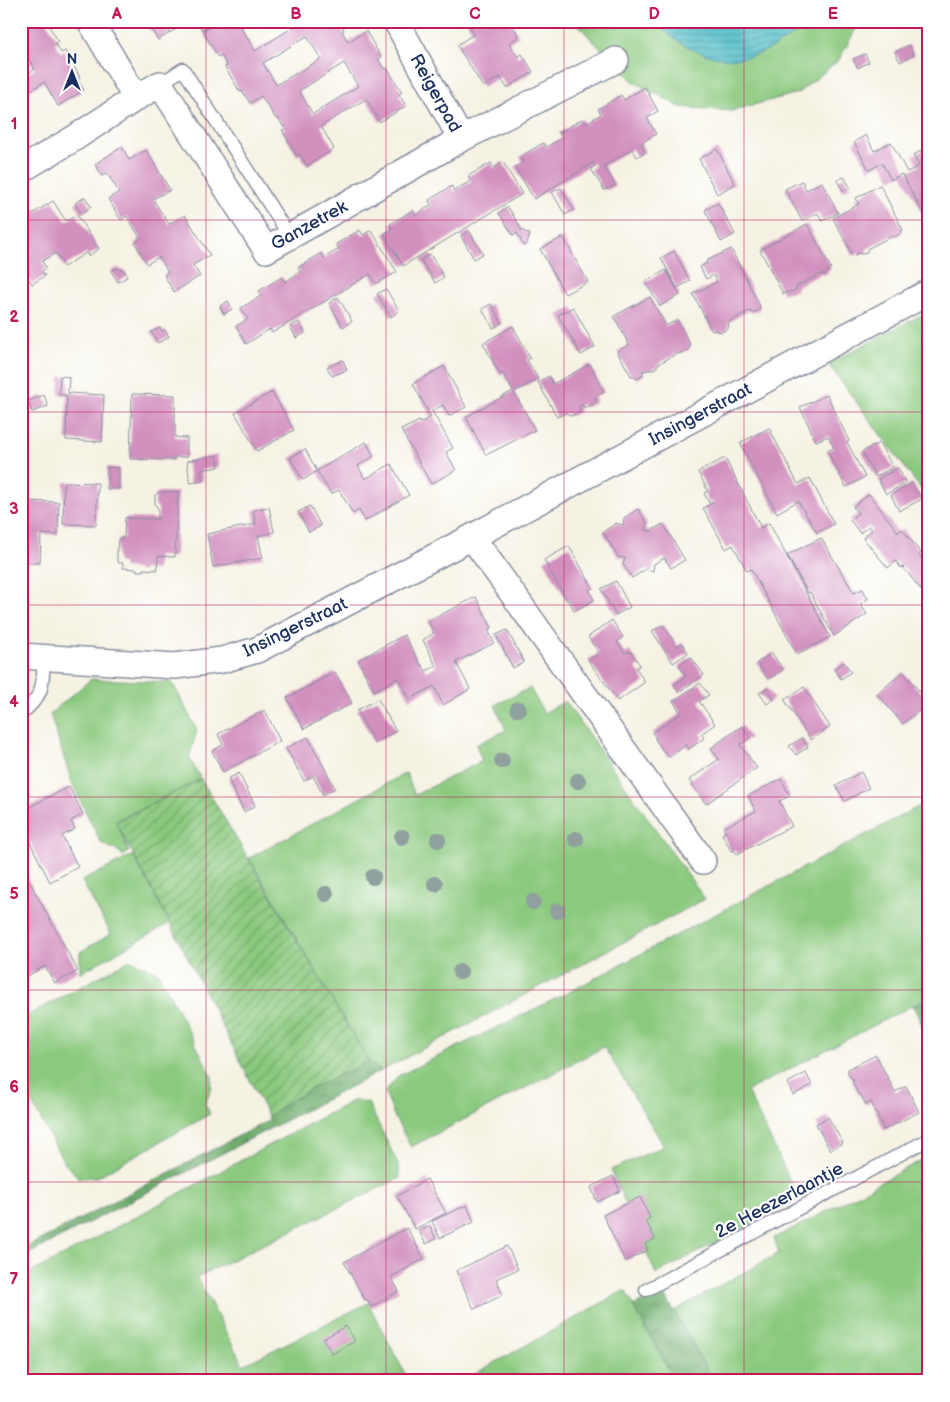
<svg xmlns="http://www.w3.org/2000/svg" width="950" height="1402" viewBox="0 0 950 1402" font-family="'Balsamiq Sans',sans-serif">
	<defs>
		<pattern id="forest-crowns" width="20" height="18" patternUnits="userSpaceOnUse" patternTransform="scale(1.25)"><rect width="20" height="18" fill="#70ad6d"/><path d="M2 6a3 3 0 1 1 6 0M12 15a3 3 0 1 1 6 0" fill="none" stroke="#5b8d5d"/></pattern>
		<pattern id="garden-furrows" width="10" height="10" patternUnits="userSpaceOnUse" patternTransform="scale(1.25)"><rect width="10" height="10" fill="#8bc97e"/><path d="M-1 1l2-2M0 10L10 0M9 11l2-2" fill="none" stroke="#71a46a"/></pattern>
		<pattern id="water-rules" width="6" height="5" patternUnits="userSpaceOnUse" patternTransform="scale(1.25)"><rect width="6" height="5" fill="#4dbbc6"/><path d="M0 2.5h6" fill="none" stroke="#3f98a4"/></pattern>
	</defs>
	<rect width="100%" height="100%" fill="#fff"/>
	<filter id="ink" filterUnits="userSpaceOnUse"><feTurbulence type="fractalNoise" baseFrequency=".02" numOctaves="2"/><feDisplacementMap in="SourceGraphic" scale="10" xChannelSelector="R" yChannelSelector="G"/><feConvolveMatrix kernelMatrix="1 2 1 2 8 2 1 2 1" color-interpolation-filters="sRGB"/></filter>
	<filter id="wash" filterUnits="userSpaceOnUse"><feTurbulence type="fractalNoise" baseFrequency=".0096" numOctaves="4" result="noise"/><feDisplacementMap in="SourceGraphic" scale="20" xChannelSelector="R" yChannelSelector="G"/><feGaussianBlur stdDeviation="1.12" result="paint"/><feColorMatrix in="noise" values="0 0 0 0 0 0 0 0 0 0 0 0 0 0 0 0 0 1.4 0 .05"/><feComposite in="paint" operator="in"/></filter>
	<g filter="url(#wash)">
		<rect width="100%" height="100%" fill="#f5f2e3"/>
		<path fill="#8bc97e" stroke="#537c6e" d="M575,21H860L839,60L798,93L731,111L680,107L634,82L592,40Z
			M929,311V500L828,364Z
			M91,679L172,682L197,730L189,758L201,779L116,821L129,851L123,856L120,852L101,843L73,786L50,714Z
			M530,688L544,713L565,701L705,899L381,1071L369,1062L249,858L406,773L415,795L482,761L476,745L506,730L495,705Z
			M929,801V997L747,1091L799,1199L656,1274L611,1170L664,1146L604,1047L411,1147L395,1118L385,1092L398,1076L571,991Z
			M133,855L170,923L80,973V952L111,934L82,881Z
			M130,960L158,972L212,1076L211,1091L205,1103L210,1114L97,1177L79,1178L65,1164L21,1083V1019Z
			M354,1100L368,1103L398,1164L400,1178L197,1277L243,1365L368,1303L409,1381H21V1278Z
			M929,1156V1381H713L674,1311L779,1253L774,1238L812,1219Z
			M625,1290L675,1381H462Z"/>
		<path fill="url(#forest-crowns)" stroke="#466e66" d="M929,997V1040L913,1006Z
			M369,1062L381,1071L21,1258V1250L269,1120L268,1116C296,1095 336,1075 369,1062Z
			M663,1291L713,1381H675L633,1306Z"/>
		<path fill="url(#garden-furrows)" stroke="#537c6e" d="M201,779L369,1062C336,1075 296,1095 268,1116L170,923L116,822Z"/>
		<path fill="url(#water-rules)" stroke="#347592" d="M655,21H806C795,35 792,37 777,45C766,51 753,57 741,58C709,62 676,44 655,21Z"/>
		<g id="blocks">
			<path fill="#d290bf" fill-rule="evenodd" d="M21,21H46L58,41L55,43L61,53L65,51L80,77L77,79L84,90L58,106L44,82L21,96V78L35,69L21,47Z
				M137,21H189L158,40L151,30H149L146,24L141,28Z
				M197,21H212L213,24L202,30Z
				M220,21H252L241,28L255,51L300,23L298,21H339L344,30L342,31L348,42L366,31L381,57L378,59L384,69L387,68L402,92L399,94L406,106L380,122L366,99L321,126L334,149L307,166L300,154L297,156L282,130L285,129L278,118L276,119L261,96L250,103L242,91L240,92L225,67L227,66L221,55L218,57L203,31ZM307,36L321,59L276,85L263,63ZM344,63L358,86L313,114L299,91Z
				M466,21H510L519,36L509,43L518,57L522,54L533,72L507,88L500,77L483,87L457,45L474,34Z
				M909,45L914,55L900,62L895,52Z
				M865,54L869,62L858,68L853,59Z
				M645,87L658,111L647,118L656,134L641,143L645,152L637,157L632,149L604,166L615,185L608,190L607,188L604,190L591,169L595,166L593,163L534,199L515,167L523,162L520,157L543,143L546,147L562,138L559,133L582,119L585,124L601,114L598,109L621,95L624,100Z
				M929,105V120L922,108Z
				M866,135L874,151L891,142L907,172L919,166L913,155L929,147V219H926L902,174L891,180L882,163L869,170L854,142Z
				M122,147L129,160L146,150L170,190L153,199L161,212L169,224L185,215L210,255L193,265L200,276L174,292L164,275L168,272L159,257L147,264L135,243L141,239L134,228L127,216L121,220L108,199L119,192L107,173L102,176L95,164Z
				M717,149L735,184L717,194L699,159Z
				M503,162L522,194L403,266L384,234L392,229L390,224L413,210L416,215L431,205L429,200L452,186L454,191L462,186L471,181L468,176L491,163L494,168Z
				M844,177L850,187L843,191L837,180Z
				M802,181L806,190L822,182L838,213L822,221L818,213L802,221L785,189Z
				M880,185L903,230L901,231L900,234L895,237L892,236L867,249V252L862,254L858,253L853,256L833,218L859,204L856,198Z
				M561,188L574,210L565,215L552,192Z
				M85,197L91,207L81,214L75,203Z
				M53,201L66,221L77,215L99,249L88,256L86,253L64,267L56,253L42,261L46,268L42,271L45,276L32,284L21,267V248L24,246L21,242V221Z
				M718,203L735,234L721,242L705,210Z
				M508,207L522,230H521L530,234L527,244L524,246L517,233L513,235L499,213Z
				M807,224L831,268L829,269L828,272L824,275L821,274L797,286L796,290L791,292H787L783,294L760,250Z
				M360,230L363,235L371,230L397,272L376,284L370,274L272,333L270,329L246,344L236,326L248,319L241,308L261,296L259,291L282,277L285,282L300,272L298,268L321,253L324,258L339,249L336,244Z
				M469,231L483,254L474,259L461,236Z
				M563,237L588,282L565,294L540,249Z
				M731,249L760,306L759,310L753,313L749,311L729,322L728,329L721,332L714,330L712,331L693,294L717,282L714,275L706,279L700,267L707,263L706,261Z
				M674,251L690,281L677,288L661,258Z
				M430,254L444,277L435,283L421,260Z
				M117,268L125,271L127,277L118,282L111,271Z
				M666,270L680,295L660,306L645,282Z
				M386,289L399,311L391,317L377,294Z
				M338,297L352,321L343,327L329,303Z
				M650,297L666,326L677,320L691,346L689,347V350L675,355L658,364L656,368L650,370H647L644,371L643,370V376L637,379L633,376H631L617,351L629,345L614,316Z
				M228,301L232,309L224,314L220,306Z
				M491,304L502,323L493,328L482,309Z
				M573,307L595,347L581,355L558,315Z
				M299,322L305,333L296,338L290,326Z
				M513,326L530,358L527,360L538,379L514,392L535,430L486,455L466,417L513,391L503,373L500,375L483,343Z
				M160,328L162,331L165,330L169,337L158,343L151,332Z
				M343,360L347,370L332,376L327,367Z
				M590,364L604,392L595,397L596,400L595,403L587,407H583L582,404L579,406L580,408V412L571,416L566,413L557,417L538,382L549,376L553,384Z
				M444,366L466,407L449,416L443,405L432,411L453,448L446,452L456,470L431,484L401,430L419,421L420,423L431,417L413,384Z
				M60,376L69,377L68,393L104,395L102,442L66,440L67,395H59Z
				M272,392L294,430L257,451L235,413Z
				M132,394L175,395V437L187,438V457H174V460L130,459Z
				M44,395L48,406L32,412L28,401Z
				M827,395L849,441L847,442L865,477L846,487L827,451L834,448L828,436L816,441L800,407Z
				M769,428L798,484L810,478L834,524L817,533L798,501L777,513L740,443Z
				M366,442L374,456L358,466L365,479L391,464L409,495L365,521L359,510L353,514L339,490L331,494L317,471Z
				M879,443L893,467L876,477L862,452Z
				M305,449L317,471L303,480L290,458Z
				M217,455L219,467L201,470L203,481L190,483L187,461Z
				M725,458L761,528L769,523L830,637L797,654L751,569L747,571L733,545L726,549L703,508L713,503L712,501L709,503L704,493L708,491L698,472Z
				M107,467L119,468V489H107Z
				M898,468L906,483L886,494L878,479Z
				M64,482L98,483L96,525L63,524Z
				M912,483L922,499L899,511L891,495Z
				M159,492H178L175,557L158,556L157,570L143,569V571H137V569L123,568V563H119L117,560V551L118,540L120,538H124L125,518L158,519V508L155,505V495Z
				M869,494L898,532L902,529L921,553L919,555L928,566L925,568L929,574V600L903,567L901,568L896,561L888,568L863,538L872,530L869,526L860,533L850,520L858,513L853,507Z
				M21,501L59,502L58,535L41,534L40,563H21Z
				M310,506L321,526L309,532L298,512Z
				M269,507L274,532L258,536L263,558L213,567L207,534L256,524L253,510Z
				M638,509L647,523L645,530L651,531L663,524L685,560L671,568L664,558L654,564L653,571L646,569L632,578L623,564L625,558L618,557L603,532L616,523L623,525L624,518Z
				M821,538L854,593L863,589L868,599L860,604L867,614L834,636L810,592L808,593L787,555Z
				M569,546L593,588L589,590L594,600L574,611L569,600L567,601L544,560Z
				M616,581L630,607L616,615L601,589Z
				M476,597L492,628L488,630L494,643L456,662L470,689L443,705L434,686L410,699L398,678L374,691L358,660L404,635L421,665H422L426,671L436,666L423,640L434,633L428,621Z
				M612,620L623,637L617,642L625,653L630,651L640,665L636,668L645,682L618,701L588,660L599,653L588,637Z
				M663,625L677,646L682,643L688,653L673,663L652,631Z
				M507,630L524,662L513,668L496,635Z
				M772,653L783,670L768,679L757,663Z
				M691,657L704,675L679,692L674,685L686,676L679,666Z
				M844,662L851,672L841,679L834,669Z
				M335,672L352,703L304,729L287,698Z
				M903,672L929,702L903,724L877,694Z
				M700,683L709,695L699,701L715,724L701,734L704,738L689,749L686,745L669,757L665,752H664L655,739L656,738L652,733L681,713L673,701Z
				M804,687L830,727L811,740L784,699Z
				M767,688L774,699L767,704L759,693Z
				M378,699L396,731L374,743L357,710Z
				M265,710L280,741L223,772L212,751L223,745L218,734Z
				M742,726L750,738L740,745L757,768L706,804L689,780L719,759L711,748Z
				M308,737L335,788L323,795L313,776L304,781L286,748Z
				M802,738L808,747L796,755L789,746Z
				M861,772L869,788L845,801L836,786Z
				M239,773L255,806L244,812L228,779Z
				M781,779L790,796L779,801L792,826L737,854L734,850L731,851L722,834L726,832L723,828L756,811L748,796Z
				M69,787L83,814L71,821L75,829L62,836L78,867L50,882L21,825V811Z
				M21,866L78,971L55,983L45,966L27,976L21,966Z
				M876,1055L895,1092L906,1086L919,1112L884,1130L871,1102L866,1105L860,1094L859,1095L852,1082L854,1081L853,1079L851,1078L848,1074V1069Z
				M806,1073L812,1085L793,1095L787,1083Z
				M828,1117L843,1143L830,1150L816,1124Z
				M613,1176L620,1191L597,1202L591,1187Z
				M427,1179L446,1213L415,1229L397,1196Z
				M640,1197L650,1218L646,1221L655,1239L645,1244L648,1250L625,1261L603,1215Z
				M467,1205L474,1222L440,1238L432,1221Z
				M430,1226L436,1239L426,1244L419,1231Z
				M407,1228L424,1259L391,1277L399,1291L371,1307L367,1299L365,1300L344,1262Z
				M507,1246L518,1269L496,1279L503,1295L474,1309L456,1271Z
				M346,1326L355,1341L332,1354L323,1339Z"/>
		</g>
	</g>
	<g filter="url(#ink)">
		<use href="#blocks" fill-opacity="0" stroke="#8890a0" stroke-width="1"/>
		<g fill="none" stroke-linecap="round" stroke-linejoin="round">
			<g stroke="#8890a0" stroke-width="15">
				<path id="lane" d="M160,84L183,69L290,237
					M21,714C45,693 42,688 44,658
					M646,1290L929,1139"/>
			</g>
			<g stroke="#8890a0" stroke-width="28">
				<path id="street" d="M90,21L136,98
					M396,21L461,139
					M21,170L73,139L136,98L160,84L266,250L461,139L616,60
					M472,537L703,861
					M21,656L175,666L222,660L257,650L472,537L929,292"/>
			</g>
			<use href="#lane" stroke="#fff" stroke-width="12"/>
			<use href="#street" stroke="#fff" stroke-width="25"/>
		</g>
		<g fill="#90a09f">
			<circle cx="518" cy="709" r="8"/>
			<circle cx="502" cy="761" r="8"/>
			<circle cx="578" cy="781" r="8"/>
			<circle cx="402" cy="837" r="8"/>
			<circle cx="576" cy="839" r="8"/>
			<circle cx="438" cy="840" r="8"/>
			<circle cx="373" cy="877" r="8"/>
			<circle cx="435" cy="884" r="8"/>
			<circle cx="326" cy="894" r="8"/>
			<circle cx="533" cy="902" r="8"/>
			<circle cx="557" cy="911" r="8"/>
			<circle cx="460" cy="972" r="8"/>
		</g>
	</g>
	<path fill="none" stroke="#c2185b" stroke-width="1" stroke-opacity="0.55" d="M206,21V1381M386,21V1381M564,21V1381M744,21V1381M21,220H929M21,412H929M21,605H929M21,797H929M21,990H929M21,1182H929"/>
	<g text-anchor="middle" stroke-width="4.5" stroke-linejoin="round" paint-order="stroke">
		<g font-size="18" fill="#1b2f5e" stroke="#fff">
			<text transform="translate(436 93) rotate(61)" y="6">Reigerpad</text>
			<text transform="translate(309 225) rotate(-29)" y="6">Ganzetrek</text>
			<text transform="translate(700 414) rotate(-28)" y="6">Insingerstraat</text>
			<text transform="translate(295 627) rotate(-26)" y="6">Insingerstraat</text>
			<text transform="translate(779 1200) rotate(-28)" y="6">2e Heezerlaantje</text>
		</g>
	</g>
	<rect width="950" height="1402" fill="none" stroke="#fff" stroke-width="55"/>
	<g transform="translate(72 72)" stroke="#ffffff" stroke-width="4" paint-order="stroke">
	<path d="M0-4L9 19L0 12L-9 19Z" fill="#1b2f5e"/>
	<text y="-8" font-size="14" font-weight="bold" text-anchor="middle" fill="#1b2f5e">N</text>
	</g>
	<rect x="28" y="28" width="894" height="1346" fill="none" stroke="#c2185b" stroke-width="2"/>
	<g font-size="16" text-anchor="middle" font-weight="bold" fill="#c2185b">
		<text x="117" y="19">A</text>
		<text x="296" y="19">B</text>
		<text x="475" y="19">C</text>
		<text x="654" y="19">D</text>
		<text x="833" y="19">E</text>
		<text x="14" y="129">1</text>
		<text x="14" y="322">2</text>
		<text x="14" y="514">3</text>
		<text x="14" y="707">4</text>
		<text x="14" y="899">5</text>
		<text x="14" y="1092">6</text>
		<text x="14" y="1284">7</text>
	</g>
</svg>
